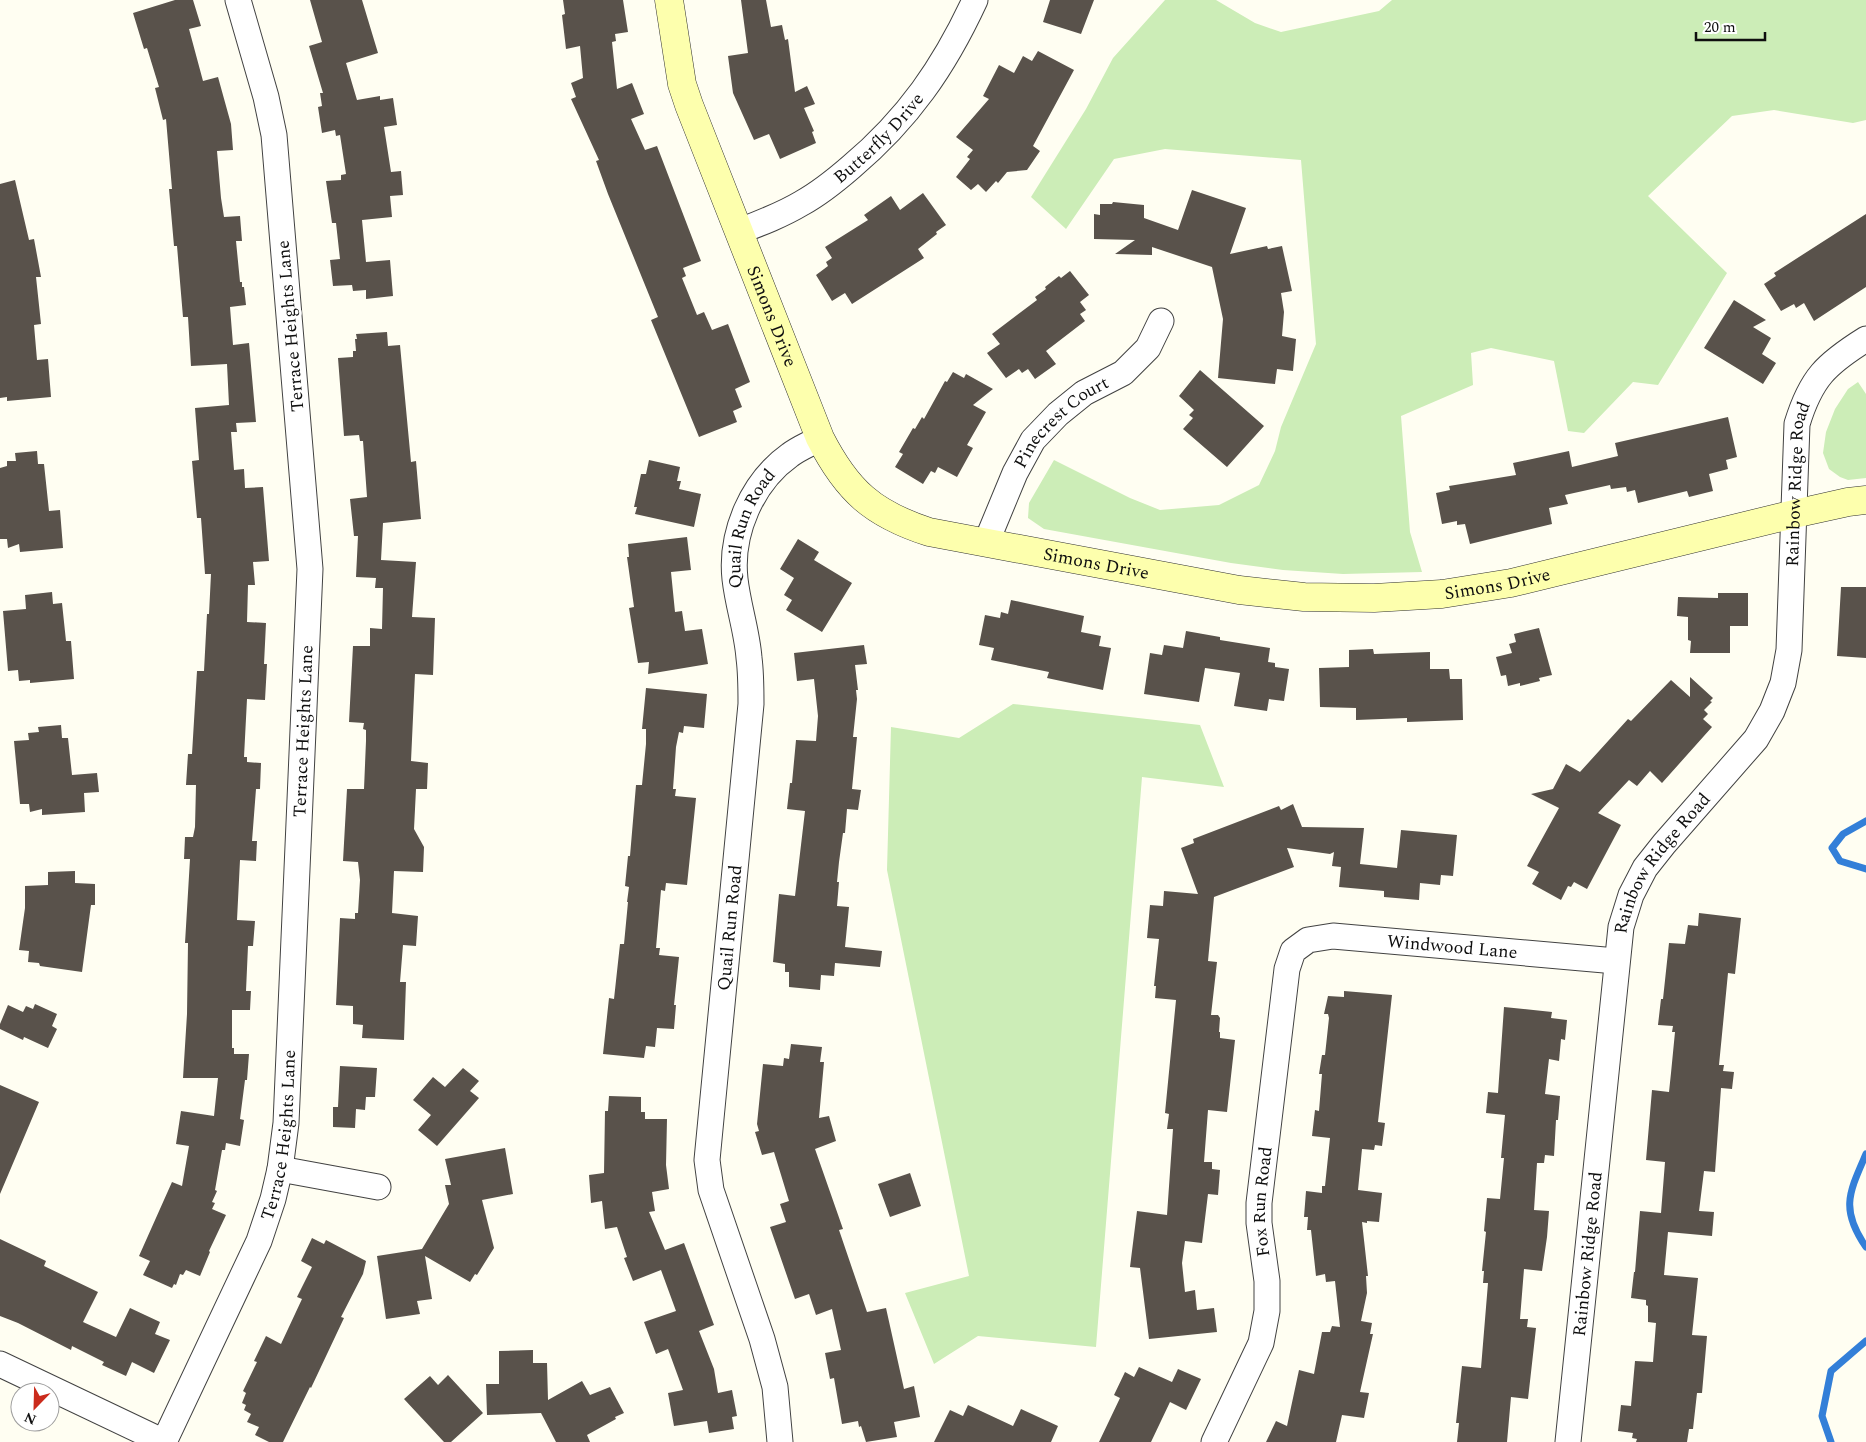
<svg xmlns="http://www.w3.org/2000/svg" width="1866" height="1442" viewBox="0 0 1866 1442" font-family="Spectral,serif">
	<rect width="100%" height="100%" fill="#fffef2"/>
	<path fill="#ccedb7" d="M1165,0H1216L1255,23L1281,32L1379,11L1392,0H1866V120L1853,123L1774,110L1732,116L1648,196L1727,273L1658,385L1633,382L1584,433L1568,431L1554,361L1491,348L1471,353L1473,385L1401,416L1410,532L1422,572L1343,574L1283,570L1231,563L1044,529L1028,518L1029,503L1054,460L1130,498L1160,510L1219,505L1259,485L1275,451L1281,427L1316,344L1301,160L1165,149L1114,159L1066,229L1031,197L1086,109L1113,58Z
		M1858,382L1866,394V478L1848,480L1840,477L1829,469L1823,453L1826,432L1835,409L1848,389Z
		M1013,704L1200,725L1224,787L1142,777L1096,1347L978,1336L934,1364L905,1293L969,1276L887,870L891,727L959,738Z"/>
	<g fill="none" stroke-linecap="round" stroke-linejoin="round">
		<path stroke="#337fd8" stroke-width="7" d="M1866,821L1843,834L1832,848L1840,861L1866,869
			M1866,1154C1849,1193 1840,1209 1866,1247
			M1831,1442L1822,1416L1831,1371L1866,1341"/>
	</g>
	<path fill="#59524b" d="M175,0H193L201,26L189,29L203,81L218,77L231,124L233,150L217,151L221,198L224,217L240,216L242,241H236L240,282H242V287H244L246,305L230,307L233,345L249,343L256,422L236,423L237,432H231L234,470L244,469L245,488L263,487L269,561L253,562L255,585H248L247,622L266,623L264,664H267L265,700L247,699L244,757H247V762L261,763L260,789H256L252,841H257L256,861L240,860L237,920L255,921L253,946H248L246,991H251L250,1010H232V1048H234V1054H249L247,1080H245L240,1119L244,1120L240,1146L226,1143L225,1150H222L215,1190L217,1191L212,1202L215,1203L212,1209L226,1215L209,1251L210,1252L200,1276L186,1270L183,1275L180,1274L176,1285L174,1284L172,1288L143,1275L150,1261L139,1256L172,1182L182,1186L189,1146L176,1144L181,1111L214,1116L218,1078H183L187,1014L188,943H185L190,859H184L185,837H193L195,827L196,785H186L188,754H192L197,671H204L207,614H209L211,574H205L201,518H197L192,461L199,460L195,408L229,405L227,364L191,366L188,317H183L177,246H174L169,189H172L166,119L163,120L155,88L159,87L147,48L144,49L133,13Z
		M310,0H362L378,53L346,63L357,100L380,96V100L393,98L397,125L384,127L391,172L401,171L403,195L390,196L392,217L362,220L366,262L390,260L393,296L366,299V290L353,291L352,285L333,286L330,260L340,259L336,223H332L326,181L341,180V175L346,174L340,135L336,136L335,130L322,133L318,107L322,106L320,93H323L309,46L322,42Z
		M563,0H623L628,32L615,34L616,41L612,42L617,89L632,83L644,114L631,119L645,150L657,146L701,261L683,268L686,276L682,278L697,315L704,312L712,330L728,324L750,382L735,389L742,407L733,411L737,422L699,437L651,320L658,317L608,194L596,161L599,160L571,99L576,97L571,83L583,78L580,46L566,49L562,15L565,14Z
		M741,0H766L771,27L782,25L785,40L788,39L795,92L807,86L815,104L804,108L814,131L812,132L816,143L780,159L769,134L754,140L733,93L728,56L748,53Z
		M1050,0H1094L1081,34L1043,22Z
		M1038,51L1074,70L1033,146L1040,151L1027,170L1007,172L998,183L996,181L986,192L978,184L971,190L956,177L970,159L967,157L973,150L956,137L989,99L983,96L999,65L1014,73L1023,56L1032,61Z
		M15,180L29,240L34,239L41,277H36L41,324L34,325L37,360L48,359L51,397L7,401V397L0,398V184Z
		M1192,190L1246,208L1230,254L1267,246L1268,249L1282,246L1292,291L1281,293L1284,312L1282,336L1296,339L1293,371L1277,369L1275,384L1218,378L1223,319L1212,267L1152,247V255L1115,254L1135,240L1094,239V214L1100,215V204H1112L1113,202L1144,205V218L1178,230Z
		M923,193L946,225L936,232L937,234L918,249L924,258L852,304L845,293L832,301L816,275L828,266L826,262L832,258L825,247L868,220L864,215L891,196L900,210Z
		M1866,214V287L1814,321L1804,303L1796,308L1794,304L1781,311L1764,284L1776,276L1774,273Z
		M1070,271L1089,295L1080,302L1086,310L1080,314L1085,321L1046,351L1056,364L1035,379L1028,369L1022,373L1019,369L1006,378L987,353L1000,344L992,334L1037,300L1035,297L1046,289L1045,287L1059,276L1061,278Z
		M1734,300L1766,320L1753,327L1771,338L1762,354L1776,363L1763,384L1704,348Z
		M387,332L388,346L400,345L411,462L416,461L421,519L383,523L381,560L416,562L412,617L435,618L433,675L415,674L411,761L428,763L427,789H416L414,829L424,847L423,872L394,871L392,913L418,916L416,946L403,945L400,982H406L404,1040L362,1038L363,1025L353,1024V1006L336,1005L340,918L355,919V913H358L360,880L358,862L343,861L347,789H364L366,741V730L363,729L364,723L349,722L353,646H370V628L382,629L383,588H375L376,578L356,577L358,536H354L350,499L367,497L363,441H360L359,435L344,436L338,358L353,357V351H356L355,339H357L356,334Z
		M1200,370L1264,426L1227,467L1183,429L1193,418L1189,415L1194,410L1179,396Z
		M953,372L964,378L966,374L993,389L973,405L986,412L967,445L973,448L957,477L938,467L935,473L931,471L923,484L895,467L903,454L899,452L913,428L915,429L922,417L924,419L945,381L947,382Z
		M1728,417L1737,457L1726,460L1728,469L1709,474L1713,491L1689,497L1687,491L1638,503L1635,490L1627,492L1626,487L1611,489L1610,485L1565,495L1568,504L1549,508L1552,524L1470,544L1465,524L1457,525V521L1442,524L1436,493L1450,490L1449,486L1516,475L1513,463L1569,451L1572,467L1618,456L1615,443Z
		M37,451L38,464H44L49,511L60,510L63,548L20,552L19,544L8,548L7,539H0V468L7,466V461H16L15,453Z
		M649,460L680,467L677,481H681L679,489L701,494L694,527L635,514L637,507H634L641,474H646Z
		M687,537L691,570L671,572L675,612L682,611L685,631L702,629L708,664L648,674L649,662L638,663L629,608L634,607L627,557H629L628,544Z
		M798,539L819,552L814,560L852,583L822,632L786,610L792,600L784,595L794,578L780,569Z
		M1841,587H1866V658L1837,656Z
		M52,592L53,604L62,603L66,641H71L74,679L30,683V680L19,681L18,670L8,671L3,611L26,609L25,595Z
		M1718,593H1748V626H1730V653H1690L1691,641L1688,640V617L1677,616L1678,597L1718,598Z
		M1011,600L1084,616L1081,632L1101,636L1099,646L1111,648L1103,690L1047,678L1049,672L991,660L994,648L979,645L985,615L1000,618L1001,612L1008,614Z
		M1539,628L1552,675L1539,678L1540,681L1520,686V683L1508,686L1506,675L1501,676L1496,657L1512,653L1509,644L1516,642L1514,634Z
		M1186,631L1220,637V640L1270,648L1268,662L1275,663V667L1289,669L1284,701L1269,699L1267,711L1234,706L1240,673L1205,668L1199,702L1144,694L1150,653L1162,655L1164,645L1183,648Z
		M864,645L867,664L855,665L858,690H856L857,699L853,737H857L852,789L861,790L858,810L847,809L845,833H843L839,862L837,882H839L837,906L849,907L845,947L882,951L880,967L835,963L834,976L821,975L820,990L789,987V972H785V964L773,962L779,894L795,896L805,811L787,809L790,783H792L796,740L816,741L818,716L814,679L797,681L794,653Z
		M1373,649L1374,654L1430,652V669H1449L1450,679H1462L1463,720L1407,722V718L1356,720V708L1320,707L1319,668L1349,667V650Z
		M1690,677L1713,698L1710,701L1712,702L1704,710L1708,714L1703,719L1712,727L1662,783L1650,771L1637,786L1629,780L1598,813L1621,825L1587,889L1574,882L1571,887L1568,886L1561,900L1532,884L1539,872L1527,866L1559,808L1531,794L1553,789L1566,764L1580,772L1628,719L1631,721L1671,680L1690,697Z
		M646,688L707,694L704,728L684,726L683,733L679,732L676,747L673,789H676L675,796L696,798L687,885L666,883L665,891L661,890L656,948H660L659,955L679,957L674,1005H676L674,1029L657,1028L655,1047L646,1046L644,1058L603,1054L609,998L614,999L620,944H624L628,902H627L629,887L625,886L628,856H630L636,785H642L646,744V729H642Z
		M61,725L62,738H68L72,775L97,773L99,792L84,793L85,812L42,815V809L30,812L29,804H20L14,741L29,740L28,733L39,732L38,727Z
		M1293,804L1302,827L1364,828L1360,864L1397,868L1401,830L1457,835L1453,876L1441,875L1440,885L1420,883L1419,900L1384,897V891L1339,887L1341,867L1332,866L1334,852L1330,854L1287,848L1294,867L1214,897L1208,961L1217,962L1211,1015H1218L1220,1018L1219,1032H1220V1038L1235,1040L1227,1112L1208,1110L1204,1162H1212V1169L1220,1170L1218,1195L1208,1194L1202,1243L1185,1241L1182,1263L1185,1292L1195,1290L1197,1310L1214,1308L1217,1332L1149,1339L1140,1268L1130,1267L1137,1211L1167,1215L1173,1129H1167L1169,1114L1165,1113L1176,1000L1155,998L1156,986H1154L1159,939L1147,938L1150,905L1163,906L1164,891L1198,894L1181,848L1194,843L1193,839L1279,806L1281,810Z
		M75,871V883L95,884V905H91L82,972L40,966L39,963L28,962L29,951L19,950L25,908V886L48,885V872Z
		M1699,913L1741,918L1735,974L1728,973L1719,1065H1724L1723,1071L1734,1072L1732,1089L1721,1088L1715,1172L1704,1171L1699,1211L1714,1212L1712,1236L1668,1232L1664,1275L1698,1278L1692,1335L1707,1336L1702,1393H1697L1693,1429H1689L1687,1442H1636L1637,1439L1632,1438L1633,1433L1618,1431L1621,1405L1631,1406L1635,1361L1653,1362L1656,1323L1648,1322V1306L1646,1305V1300L1631,1298L1634,1272H1635L1640,1211L1661,1213L1665,1162L1646,1160L1652,1090L1669,1092L1671,1073L1675,1032H1672L1673,1026L1658,1025L1661,999H1663L1669,943L1685,944L1688,925L1698,926Z
		M1344,991L1392,995L1378,1122L1385,1123L1382,1146L1375,1145L1374,1150L1362,1149L1358,1190L1382,1193L1379,1222L1367,1221V1223L1362,1222L1368,1276H1366L1367,1293L1361,1321L1372,1323L1370,1334H1373L1360,1392L1369,1393L1364,1418L1342,1415L1336,1442H1266L1276,1421L1287,1426L1299,1370L1314,1374L1322,1332H1330L1332,1326L1340,1327L1335,1281L1326,1282L1325,1274L1316,1276L1311,1230H1307L1308,1217H1304L1306,1191L1322,1193V1186H1325L1330,1138L1312,1136L1315,1110L1319,1111L1322,1074H1319L1322,1055H1325L1329,1018L1328,1014H1324L1328,996L1344,997Z
		M35,1004L57,1014L52,1026L57,1029L48,1048L24,1037L23,1040L0,1029V1024L8,1005L23,1012L26,1006L33,1009Z
		M1504,1007L1552,1012L1551,1018L1567,1020L1565,1040L1561,1039L1559,1061L1549,1059L1545,1094L1560,1096L1558,1120H1556L1554,1156L1545,1155L1544,1163H1537L1534,1210L1549,1211L1547,1237L1542,1271L1524,1269L1520,1319H1528L1527,1327L1536,1328L1528,1399L1511,1397L1507,1442H1457L1459,1423H1456L1462,1366L1481,1368L1488,1283H1483L1484,1271H1482L1486,1232L1484,1231L1487,1198L1500,1199L1504,1158H1501L1505,1115L1486,1113L1488,1092L1498,1093Z
		M791,1044L822,1047L820,1062H824L819,1118L829,1116L836,1141L815,1149L843,1229L839,1230L867,1312L886,1308L904,1389L914,1386L920,1417L894,1422L897,1437L866,1442L861,1426L859,1427L858,1421L842,1424L834,1378L830,1379L825,1353L841,1350L832,1309L816,1315L809,1294L795,1299L770,1227L786,1222L780,1204L789,1201L774,1152L762,1155L755,1132L759,1131L757,1124L763,1064L783,1066L784,1058L789,1059Z
		M340,1066L377,1068L375,1097H366L365,1110L356,1109L355,1128L333,1127V1107H338Z
		M463,1068L479,1081L470,1091L479,1098L437,1146L418,1130L431,1115L413,1100L433,1077L445,1087Z
		M0,1085L39,1102L0,1194Z
		M609,1096L641,1097V1112H645V1119H667L666,1165L669,1189L652,1192L655,1211L649,1212L665,1250L684,1243L714,1325L699,1331L714,1369L718,1393L732,1390L737,1416L732,1417L734,1429L709,1433L707,1421L674,1426L668,1393L683,1390L668,1349L656,1354L644,1322L676,1311L661,1270L633,1281L624,1258L627,1257L617,1227L605,1229L602,1201L591,1203L589,1175L604,1173L605,1111H608Z
		M505,1148L513,1194L482,1200L494,1248L477,1275L475,1274L470,1282L425,1256L432,1299L417,1301L420,1314L386,1319L377,1256L422,1249L449,1204L445,1185H451L445,1159Z
		M910,1173L921,1206L890,1217L878,1184Z
		M312,1238L324,1244L326,1240L366,1261L363,1274L341,1317L344,1318L311,1388L310,1387L283,1442H269L255,1435L259,1427L247,1422L251,1414L244,1410L246,1405L242,1403L246,1393L243,1391L257,1362L254,1361L266,1336L281,1344L302,1299L297,1297L312,1267L301,1261Z
		M0,1239L46,1261L44,1266L98,1292L83,1322L116,1337L130,1308L160,1322L155,1334L170,1340L154,1373L132,1362L126,1376L102,1365L104,1362L72,1346L71,1350L18,1323L0,1316Z
		M533,1350V1363H547L548,1400L582,1381L590,1395L610,1387L624,1413L615,1417L616,1419L587,1435L590,1442H556L541,1413L487,1415L486,1384H499V1351Z
		M1139,1367L1172,1382L1178,1369L1201,1379L1186,1410L1170,1402L1151,1442H1099L1120,1398L1114,1395L1125,1372L1134,1377Z
		M448,1375L483,1413L451,1442H444L404,1399L430,1376L438,1385Z
		M968,1405L1013,1426L1021,1409L1058,1426L1051,1442H934L950,1410L963,1416Z"/>
	<g fill="none" stroke-linecap="round" stroke-linejoin="round">
		<g stroke="#424242" stroke-width="27">
			<g id="street">
				<path id="s1" d="M740,231C761,223 782,215 802,203C820,193 836,180 851,167C908,119 944,67 975,0"/>
				<path id="s2" d="M986,543L1015,473L1033,440L1058,414L1084,393L1123,373L1148,348L1161,321"/>
				<path d="M280,1169L378,1187"/>
				<path d="M0,1364L164,1442"/>
				<path id="s3" d="M164,1442L259,1241L273,1199L280,1169L286,1123L310,569L274,135L266,97L238,0"/>
				<path id="s4" d="M780,1442L775,1387L762,1339L711,1190L707,1160L751,704C751,689 751,673 749,658C747,631 738,606 735,579C730,533 752,482 790,455C799,448 810,444 820,438"/>
				<path id="s5" d="M1214,1442L1261,1343L1267,1311V1281L1259,1223V1203L1287,969L1293,951L1308,940L1333,936L1616,961"/>
				<path id="s6" d="M1568,1442L1621,927L1631,895L1645,868L1664,844L1756,739L1772,711L1783,683L1789,650L1797,424C1811,378 1826,364 1866,339"/>
			</g>
		</g>
		<g stroke="#313131" stroke-width="29">
			<g id="secondary">
				<path id="s7" d="M669,0L682,84L689,105L820,438C847,491 873,514 929,532L1239,590L1304,597L1374,598L1442,594L1511,583L1794,514L1848,502L1866,500"/>
			</g>
		</g>
		<use href="#street" stroke="#fff" stroke-width="25"/>
		<use href="#secondary" stroke="#fdffad" stroke-width="28"/>
	</g>
	<g text-anchor="middle" stroke-width="5" stroke-linejoin="round" paint-order="stroke">
		<g font-size="18" fill="#0f0f0f" stroke="#fff">
			<text dy="6" stroke="none"><textPath href="#s1" startOffset="169">Butterfly Drive</textPath></text>
			<text dy="6" stroke="none"><textPath href="#s7" startOffset="334">Simons Drive</textPath></text>
			<text transform="translate(290 326) rotate(-95)" y="6">Terrace Heights Lane</text>
			<text dy="6" stroke="none"><textPath href="#s2" startOffset="146">Pinecrest Court</textPath></text>
			<text dy="6" stroke="none"><textPath href="#s6" startOffset="1014">Rainbow Ridge Road</textPath></text>
			<text dy="6" stroke="none"><textPath href="#s4" startOffset="931">Quail Run Road</textPath></text>
			<text dy="6" stroke="none"><textPath href="#s7" startOffset="784">Simons Drive</textPath></text>
			<text dy="6" stroke="none"><textPath href="#s7" startOffset="1189">Simons Drive</textPath></text>
			<text dy="6" stroke="none"><textPath href="#s3" startOffset="736">Terrace Heights Lane</textPath></text>
			<text dy="6" stroke="none"><textPath href="#s6" startOffset="594">Rainbow Ridge Road</textPath></text>
			<text dy="6" stroke="none"><textPath href="#s4" startOffset="526">Quail Run Road</textPath></text>
			<text dy="6" stroke="none"><textPath href="#s5" startOffset="669">Windwood Lane</textPath></text>
			<text dy="6" stroke="none"><textPath href="#s3" startOffset="331">Terrace Heights Lane</textPath></text>
			<text dy="6" stroke="none"><textPath href="#s5" startOffset="252">Fox Run Road</textPath></text>
			<text dy="6" stroke="none"><textPath href="#s6" startOffset="189">Rainbow Ridge Road</textPath></text>
		</g>
	</g>
	<g transform="translate(35 1407) rotate(203)"><circle r="24" fill="#ffffff" stroke="#9f9f9f"/>
	<path d="M0-4L9 19L0 12L-9 19Z" fill="#cb2b1c"/>
	<text y="-8" font-size="14" font-weight="bold" text-anchor="middle" fill="#0f0f0f">N</text>
	</g>
	<path d="M1696 32v8h69v-8" fill="none" stroke="#0f0f0f" stroke-width="2.5"/>
	<text x="1704" y="32" font-size="15" fill="#0f0f0f" stroke="#ffffff" stroke-width="4" paint-order="stroke">20 m</text>
</svg>
